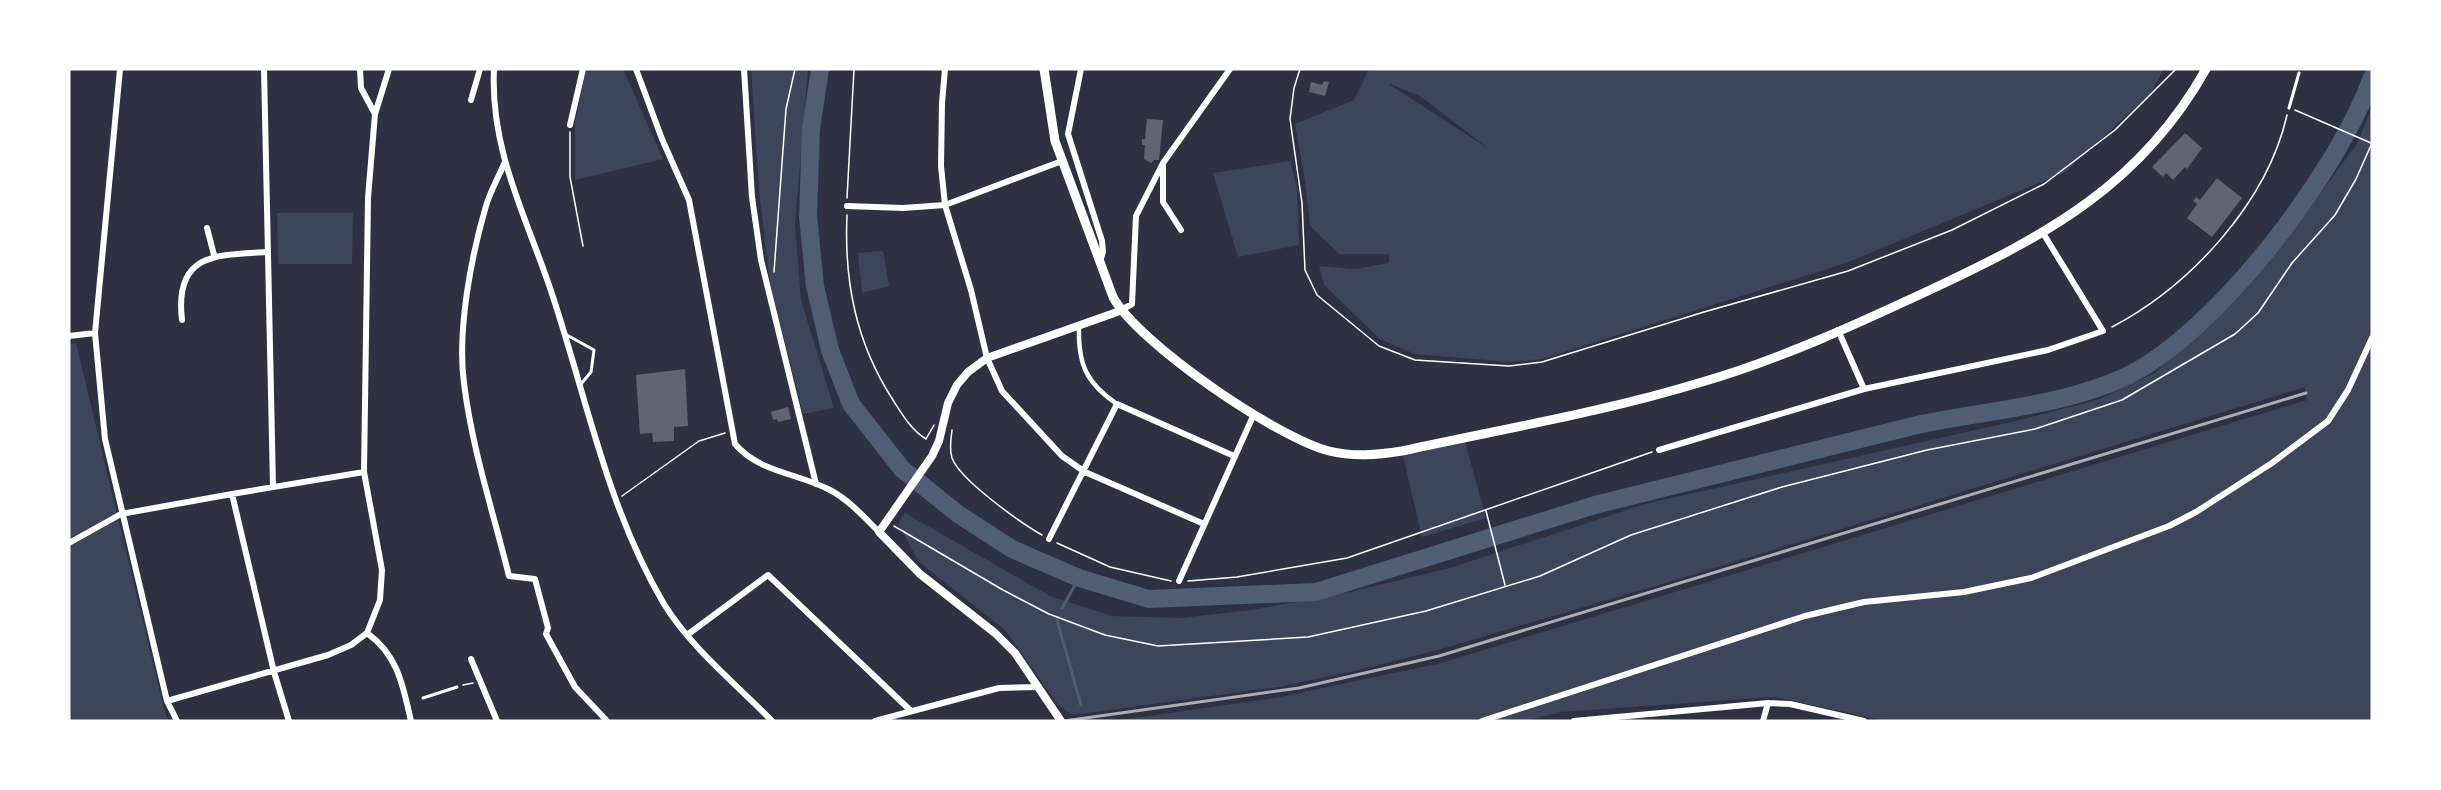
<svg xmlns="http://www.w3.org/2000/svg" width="2441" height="790" viewBox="0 0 2441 790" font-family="'Varela Round',sans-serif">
	<rect width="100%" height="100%" fill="#2d3142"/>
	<path fill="#3c4559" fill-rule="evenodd" d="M586,69H623L663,159L575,180V123Z
		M751,69H808L795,224L801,300L834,408L803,414L770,283L759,190Z
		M1369,69H2164L2150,94L2065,172L1846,263L1542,359L1510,362L1415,354L1380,339L1324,285L1319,266L1356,269L1389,263V254H1339L1310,226L1305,180L1295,124L1354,100ZM1390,84L1420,96L1489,149L1390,85Z
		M2372,107V721H1886L1774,697L1561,712L1526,721H1113L1280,697L1441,663L2307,400L2305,387L1672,581L1438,650L1359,670L1278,687L1073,715L1058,705L1005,630L919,562L898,524L905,513L1050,596L1112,616L1181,618L1251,610L1350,592L1450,568L1645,504L2016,421L2097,400L2155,373L2235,298L2298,223L2357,144Z
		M1290,161L1297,188L1299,245L1238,257L1213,173Z
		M277,213H353L352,264H278Z
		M883,251L889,286L862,293L858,253Z
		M76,343L165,713L169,721H69V344Z
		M1465,442L1486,518L1422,537L1403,456Z"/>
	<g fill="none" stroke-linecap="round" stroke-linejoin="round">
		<path stroke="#4f5d75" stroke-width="3" d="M1062,608L1079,578
			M1057,620L1081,705"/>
		<path stroke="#4f5d75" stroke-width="18" d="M820,69L811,129L808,216L815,286L830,350L851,404L902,469L958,514L1012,549L1079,578L1149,599L1316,592L1595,505L1917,425C1986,410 2059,407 2125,377C2216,334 2339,171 2372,77"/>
	</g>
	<path fill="#626471" d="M1324,81L1329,82L1325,96L1309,92L1311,82L1322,85Z
		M1147,119L1163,120L1159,160H1154L1151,163L1144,159L1145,145H1142V139H1145Z
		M2185,133L2202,148L2187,169L2185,167L2173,180L2166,173L2163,177L2152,167Z
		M2217,178L2242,198L2212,237L2187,218L2197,204L2193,201L2196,197L2200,200Z
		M685,369L688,426L674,427V441L653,442L652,433L640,434L636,375Z
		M788,407L791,419L778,422L777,419L773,420L771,412Z"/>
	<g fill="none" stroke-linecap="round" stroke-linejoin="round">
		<path stroke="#fff" stroke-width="1.5" d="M1300,69L1294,88L1290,119L1302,203L1305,270L1317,295L1379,346L1415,360L1509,366L1542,362L1704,312L1848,271L1952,230L2044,184L2115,130L2176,69
			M2295,110L2371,143
			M570,132V177L583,246
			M847,198L854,69
			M847,215C844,282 856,343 893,400C902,414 911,430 926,439L934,425
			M774,272L786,109L795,69
			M2112,327C2190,286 2267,203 2287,115
			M952,430C951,439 949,449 952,458C960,480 1021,523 1042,535
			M622,496L699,441L725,433
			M1486,511L1505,585
			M894,526L1003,590L1049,614L1105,635L1158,646L1308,637L1426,611L1540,576L1631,535L1782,487L1927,450L2035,429L2122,400L2235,334L2258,313L2292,263L2335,215L2356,179L2372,143
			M1057,543L1110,567L1171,581
			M1188,581L1237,577L1347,558L1652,452
			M463,685L473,683"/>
		<path stroke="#fff" stroke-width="3" d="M2289,108L2299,73
			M565,334L594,350L591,372L581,384
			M423,698L457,687"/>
		<path stroke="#fff" stroke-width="4.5" d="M1079,327C1078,364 1086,383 1117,404"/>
		<path stroke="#fff" stroke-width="6" d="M120,69L95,333L105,439L167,701L177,721
			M264,69L273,486
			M360,69L361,88L375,114
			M494,69C490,149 525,214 550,288C586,394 606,506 664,604C691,648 736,684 772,721
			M636,69L662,139L689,200L735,444C760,473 798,473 830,490C849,500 864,517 879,532
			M744,69L752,197L761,260L816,484
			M945,69L942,103L941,166L945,205L971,290L987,358L1002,391L1062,456L1085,472L1204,524
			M1081,69L1068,134L1102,241L1103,252L1100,262
			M471,100L480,69
			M570,125L583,69
			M504,164C498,178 490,192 486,206C471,257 457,331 464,383C472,449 493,511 509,576L535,579L548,628L546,634L575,687L607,721
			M1163,166V202L1181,230
			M847,206L903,208L945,205L1062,161
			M207,228L214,255
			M1121,310L1132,304L1136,216L1163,163L1230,69
			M182,320C174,252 217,255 268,252
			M1838,330L1864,389
			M69,336L95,333
			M1659,450L1864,389L2048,350L2103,331L2043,233
			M1049,539L1117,404L1234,456
			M69,543L121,514L232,494
			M1179,581L1254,414
			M367,633C398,655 403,686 411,721
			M687,635L768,575L910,710
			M471,659L497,721
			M167,701L328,655L351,645L367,633L380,600L382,570L364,472L368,198L375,114L389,69
			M289,721L274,672L232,494L364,472
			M875,721L999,688L1039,687
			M1482,721L1805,616L1864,602L1964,592L2031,578L2169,526L2196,512L2272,463L2328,421L2348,390L2372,338
			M1574,721L1768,703L1790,704L1864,721
			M1763,721L1768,703"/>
		<path stroke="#fff" stroke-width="8" d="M1061,721L1015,653L995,633L920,574L879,532L932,456L939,441L948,403L957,385L968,372L987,358L1120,311"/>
		<path stroke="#fff" stroke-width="9" d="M1044,69L1055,141L1113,297C1138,343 1277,438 1329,451C1354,457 1377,455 1402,451C1502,429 1604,412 1702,382C1781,359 1857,324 1932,289C2047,235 2141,185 2206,69"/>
		<path stroke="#abadb3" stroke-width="3" d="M1064,721L1299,688L1439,656L2306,393"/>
	</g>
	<rect width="2441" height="790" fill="none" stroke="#ffffff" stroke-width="141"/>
</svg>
